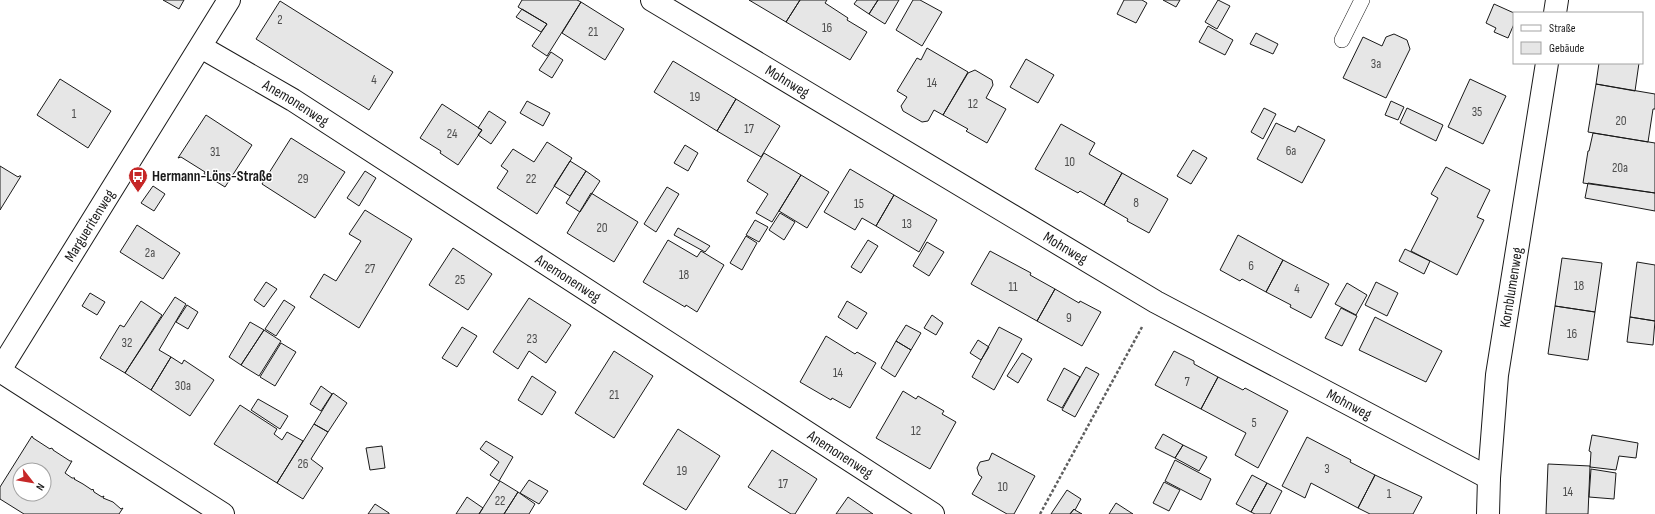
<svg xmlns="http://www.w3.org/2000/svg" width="1655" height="514" viewBox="0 0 1655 514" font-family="'Sofia Sans Condensed',sans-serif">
	<rect width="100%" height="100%" fill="#fff"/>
	<path fill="#e6e6e6" stroke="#1a1a1a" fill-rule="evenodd" d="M163,0H184L179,9Z
		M522,0H577L581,2L547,56L532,46L547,24L518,7Z
		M749,0H800L786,22Z
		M800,0H827L825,3L848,18L847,20L867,32L850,60L786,22Z
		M857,0H878L869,14L854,4Z
		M878,0H899L885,24L869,14Z
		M913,0H920L942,12L922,46L896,30Z
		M1124,0H1142L1147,3L1136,23L1117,14Z
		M1163,0H1180L1176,7Z
		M1218,0L1230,6L1217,29L1205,22Z
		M280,1L393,72L369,110L256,39Z
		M581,2L624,29L605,60L562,33Z
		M1494,4L1514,13V24L1508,38L1494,32L1496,28L1486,23Z
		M522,9L547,24L541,32L516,17Z
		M1208,26L1233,40L1225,55L1199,42Z
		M1256,33L1278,44L1273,54L1250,44Z
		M1394,34L1407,40L1410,49L1386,98L1343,78L1363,37L1382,46L1386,37Z
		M927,48L968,72L943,115L934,110L928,121L922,122L903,111L901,106L907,97L897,91L917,58L921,60Z
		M551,52L563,60L552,78L539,70Z
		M1026,59L1054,75L1038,103L1010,87Z
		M673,61L736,99L717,131L654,92Z
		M1599,63H1639L1635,91L1596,84Z
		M975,70L992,80L993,85L986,98L1006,109L987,143L966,131L968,129L943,115L968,73Z
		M60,79L111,111L88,148L37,115Z
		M1470,79L1506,96L1483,144L1448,127Z
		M1596,84L1655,94V109H1653L1648,142L1588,132Z
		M736,99L780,126L761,157L717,131Z
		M527,101L550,113L543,126L520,113Z
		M1391,101L1404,107L1398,120L1385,115Z
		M442,104L482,130L458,165L440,153L441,151L420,138Z
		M1264,108L1276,114L1263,139L1251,132Z
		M1407,108L1443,125L1436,141L1400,123Z
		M489,111L506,122L491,144L478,135L482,130L478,128Z
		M206,115L252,145L225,187L204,174L205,172L181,157L178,158Z
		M1276,123L1295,132L1298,126L1325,140L1302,183L1257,159Z
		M1061,124L1095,143L1089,154L1122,173L1104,205L1080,191L1078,193L1035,169Z
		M1593,133L1655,143V193L1583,183L1588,151H1589Z
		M291,138L345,172L315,218L262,184Z
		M547,142L572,158L537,214L497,188L508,171L501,166L513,149L534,162Z
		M685,145L698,153L688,171L674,163Z
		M1193,150L1207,158L1191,184L1177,176Z
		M764,153L801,175L772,222L756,213L768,194L747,181Z
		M570,161L586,171L570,196L554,186Z
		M0,166L18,177L19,176H21L0,210Z
		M1446,167L1490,190L1477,217L1484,220L1457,275L1411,251L1438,198L1431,194Z
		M850,169L894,195L876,226L862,218L855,230L824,212Z
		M365,171L376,178L359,206L347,198Z
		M586,171L600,181L580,212L566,203Z
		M1122,173L1168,199L1149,233L1127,221L1128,219L1104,205Z
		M801,175L829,192L807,228L779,211Z
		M1588,183L1655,193V211L1585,198Z
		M153,186L165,194L154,211L141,203Z
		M667,187L679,194L656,232L644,224Z
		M591,193L638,222L614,262L567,233Z
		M894,195L937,220L919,252L876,226Z
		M365,210L412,239L359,328L310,297L324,274L336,281L361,241L349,234Z
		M780,213L795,222L784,240L769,230Z
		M755,220L768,227L759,242L746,235Z
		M137,225L180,253L163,279L120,252Z
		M678,228L710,246L705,252L674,235Z
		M1238,235L1283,260L1266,292L1242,279L1240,281L1220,270Z
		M746,236L757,243L742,270L730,263Z
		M668,240L697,257L701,251L724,265L697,312L686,305L685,307L643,282Z
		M868,240L878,246L861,273L851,267Z
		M927,242L944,252L929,276L913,266Z
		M453,248L492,274L468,310L429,285Z
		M1405,249L1430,261L1424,274L1399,261Z
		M990,251L1031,273L1030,275L1055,289L1037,321L971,284Z
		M1562,258L1602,263L1595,312L1555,306Z
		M1283,260L1329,284L1311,318L1290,307L1291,305L1266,292Z
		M1637,262L1655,265V321L1630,317Z
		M266,282L277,289L264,307L254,300Z
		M1376,282L1398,293L1387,316L1365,305Z
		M1347,283L1367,295L1356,315L1335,304Z
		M1055,289L1079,303L1080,301L1101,312L1082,346L1037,321Z
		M90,293L105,302L97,315L82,306Z
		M175,297L186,304L159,350L171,357L151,390L125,373Z
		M529,298L571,325L546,363L529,351L518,369L493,352Z
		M284,300L295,307L276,336L265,329Z
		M141,301L162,315L125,373L100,358L120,325L124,327Z
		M847,301L867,313L857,329L838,317Z
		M187,305L198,312L188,329L176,322Z
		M1555,306L1595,312L1588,360L1548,354Z
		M1341,308L1357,316L1342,346L1325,338Z
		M932,315L943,323L936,335L924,328Z
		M1375,317L1442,351L1426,382L1359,350Z
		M1630,317L1655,321L1653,345L1627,342Z
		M250,322L264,330L241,365L229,357Z
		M906,325L921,333L911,350L896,341Z
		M462,327L477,336L457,367L442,358Z
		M999,327L1022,339L994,390L972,377Z
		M264,330L281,341L259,376L241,365Z
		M826,336L855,354L857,352L876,363L850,408L832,398L831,400L800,382Z
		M978,340L989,347L981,360L970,353Z
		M896,341L911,350L895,377L881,368Z
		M281,343L296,352L275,386L260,377Z
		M614,351L653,376L614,438L575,413Z
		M1174,351L1194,361V364L1218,377L1201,409L1155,385Z
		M1022,353L1032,359L1018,383L1007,376Z
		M171,357L182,364L184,360L214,380L190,416L151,390Z
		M1086,367L1099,374L1075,417L1062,410Z
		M1064,368L1080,377L1062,408L1047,400Z
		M532,376L556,392L542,415L518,400Z
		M1218,377L1243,390L1245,388L1288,411L1258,468L1235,455L1246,433L1201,409Z
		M321,386L332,394L321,411L310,404Z
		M903,391L916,399L918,396L944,411L942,414L956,422L930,469L876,438Z
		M333,393L347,403L328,432L314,424Z
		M258,399L288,416L280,429L251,410Z
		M240,405L277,429L274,434L282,440L287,432L303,441L277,483L214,444Z
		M314,424L328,432L311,459L323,468L303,499L277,483Z
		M678,429L720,456L686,510L643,484Z
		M1163,434L1183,445L1175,458L1155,448Z
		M1592,435L1638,443L1636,458L1619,456L1616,470L1590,467L1591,452L1589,451Z
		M32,436L33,438L50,449L51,448L53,449V450L70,461H72L65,473L72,478H75L74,479L83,484L92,490L93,489L94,492L102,497L104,496L103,498L113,502L121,509L123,508L119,514H24L0,499V487ZM20,470H44V494H20Z
		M1307,437L1351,460L1350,462L1375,475L1358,508L1311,483L1305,498L1282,486Z
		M486,441L513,457L499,481L490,475L499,462L480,449Z
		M1183,445L1207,457L1199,471L1175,458Z
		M382,446L385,468L370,470L366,448Z
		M772,450L817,479L795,514H791L748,487Z
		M992,453L1035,476L1014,514H1007L972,494L982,477L979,475L977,468L980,462L989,460Z
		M1175,460L1211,479L1201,500L1165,481Z
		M1548,464L1590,466L1588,514H1546Z
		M1591,469L1616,473L1614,499L1589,497Z
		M1252,475L1267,483L1251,512L1236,504Z
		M1375,475L1422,497L1413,514H1370L1358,508Z
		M529,480L548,491L539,504L520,493Z
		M500,481L518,492L504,514H479Z
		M1164,482L1180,490L1169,511L1153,503Z
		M1267,483L1282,491L1270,514H1255L1251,512Z
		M1067,490L1081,499L1075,510L1074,509L1070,514H1051Z
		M518,492L535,504L529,514H504Z
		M467,497L483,508L479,514H456Z
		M848,497L873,514H836Z
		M1116,503L1133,514H1109Z
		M375,504L389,513V514H368Z
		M1074,509L1075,510L1082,514H1070Z"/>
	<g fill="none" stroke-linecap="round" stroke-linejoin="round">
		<g stroke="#1a1a1a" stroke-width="16">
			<path id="service" d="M1342,40L1362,0"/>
		</g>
		<g stroke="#1a1a1a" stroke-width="24">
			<g id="minor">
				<path id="s1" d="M652,0L1156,302L1489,478"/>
				<path d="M1555,13L1557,0"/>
				<path id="s2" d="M201,47L293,100L933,514"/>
				<path id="s3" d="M0,370L229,0"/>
				<path d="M0,371L223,514"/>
				<path id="s4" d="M1488,514L1489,478L1497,375L1547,63"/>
			</g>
		</g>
		<path stroke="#5f5f5f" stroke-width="2.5" stroke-dasharray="3 2" stroke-linecap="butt" d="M1040,514L1142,327"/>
		<use href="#service" stroke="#fff" stroke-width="15"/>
		<use href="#minor" stroke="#fff" stroke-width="22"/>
	</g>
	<defs>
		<g id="bus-pin" transform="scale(1)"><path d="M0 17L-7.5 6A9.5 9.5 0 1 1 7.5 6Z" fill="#c62828" stroke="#fff"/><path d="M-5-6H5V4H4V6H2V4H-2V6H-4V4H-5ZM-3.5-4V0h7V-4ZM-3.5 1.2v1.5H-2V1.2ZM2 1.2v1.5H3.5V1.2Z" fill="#fff"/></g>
	</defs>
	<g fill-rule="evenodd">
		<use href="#bus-pin" x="138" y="176"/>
	</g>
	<g text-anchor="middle" stroke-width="3" stroke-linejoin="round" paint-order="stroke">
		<g font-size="13" fill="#4d4d4d">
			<text x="280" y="24">2</text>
			<text x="827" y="32">16</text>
			<text x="593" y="36">21</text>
			<text x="1376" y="68">3a</text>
			<text x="374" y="84">4</text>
			<text x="932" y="87">14</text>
			<text x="695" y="101">19</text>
			<text x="973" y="108">12</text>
			<text x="1477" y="116">35</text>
			<text x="74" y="118">1</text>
			<text x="1621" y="125">20</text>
			<text x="749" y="133">17</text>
			<text x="452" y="138">24</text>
			<text x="1291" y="155">6a</text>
			<text x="215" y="156">31</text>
			<text x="1070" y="166">10</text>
			<text x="1620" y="172">20a</text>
			<text x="303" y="183">29</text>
			<text x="531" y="183">22</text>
			<text x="1136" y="207">8</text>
			<text x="859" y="208">15</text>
			<text x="907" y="228">13</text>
			<text x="602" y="232">20</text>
			<text x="150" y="257">2a</text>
			<text x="1251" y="270">6</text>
			<text x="370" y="273">27</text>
			<text x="684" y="279">18</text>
			<text x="460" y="284">25</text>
			<text x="1579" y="290">18</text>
			<text x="1013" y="291">11</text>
			<text x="1297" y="293">4</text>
			<text x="1069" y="322">9</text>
			<text x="1572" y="338">16</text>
			<text x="532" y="343">23</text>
			<text x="127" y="347">32</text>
			<text x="838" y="377">14</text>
			<text x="1187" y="386">7</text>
			<text x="183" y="390">30a</text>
			<text x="614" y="399">21</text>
			<text x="1254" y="427">5</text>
			<text x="916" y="435">12</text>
			<text x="303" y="468">26</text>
			<text x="1327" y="473">3</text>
			<text x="682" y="475">19</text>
			<text x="783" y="488">17</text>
			<text x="1003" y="491">10</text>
			<text x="1568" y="496">14</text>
			<text x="1389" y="498">1</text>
			<text x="500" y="505">22</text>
		</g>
		<g font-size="15" fill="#1a1a1a" stroke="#fff">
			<text dy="5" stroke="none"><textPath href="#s1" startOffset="158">Mohnweg</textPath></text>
			<text dy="5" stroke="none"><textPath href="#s2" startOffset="110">Anemonenweg</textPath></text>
			<text dy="5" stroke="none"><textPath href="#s3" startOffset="170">Margueritenweg</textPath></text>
			<text dy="5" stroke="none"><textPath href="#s1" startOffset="482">Mohnweg</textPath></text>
			<text dy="5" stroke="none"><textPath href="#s2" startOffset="434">Anemonenweg</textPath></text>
			<text dy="5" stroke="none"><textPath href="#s4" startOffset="228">Kornblumenweg</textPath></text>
			<text dy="5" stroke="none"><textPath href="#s1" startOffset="806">Mohnweg</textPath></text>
			<text dy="5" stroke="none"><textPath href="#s2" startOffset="758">Anemonenweg</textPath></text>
		</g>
		<g font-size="15" font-weight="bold" fill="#1a1a1a" stroke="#fff" text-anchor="start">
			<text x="152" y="181">Hermann-Löns-Straße</text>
		</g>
	</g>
	<rect x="1513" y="12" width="130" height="52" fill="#ffffff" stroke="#a3a3a3"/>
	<rect x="1521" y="25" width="20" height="6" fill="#ffffff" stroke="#a3a3a3"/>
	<text x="1549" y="32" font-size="12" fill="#1a1a1a">Straße</text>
	<rect x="1521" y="42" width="20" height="12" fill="#e6e6e6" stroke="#a3a3a3"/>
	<text x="1549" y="52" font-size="12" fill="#1a1a1a">Gebäude</text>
	<g transform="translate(32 482) rotate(121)"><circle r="19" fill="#ffffff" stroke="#a3a3a3"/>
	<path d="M0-3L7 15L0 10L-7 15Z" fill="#c62828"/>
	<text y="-6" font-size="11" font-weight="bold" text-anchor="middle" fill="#1a1a1a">N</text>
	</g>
</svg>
